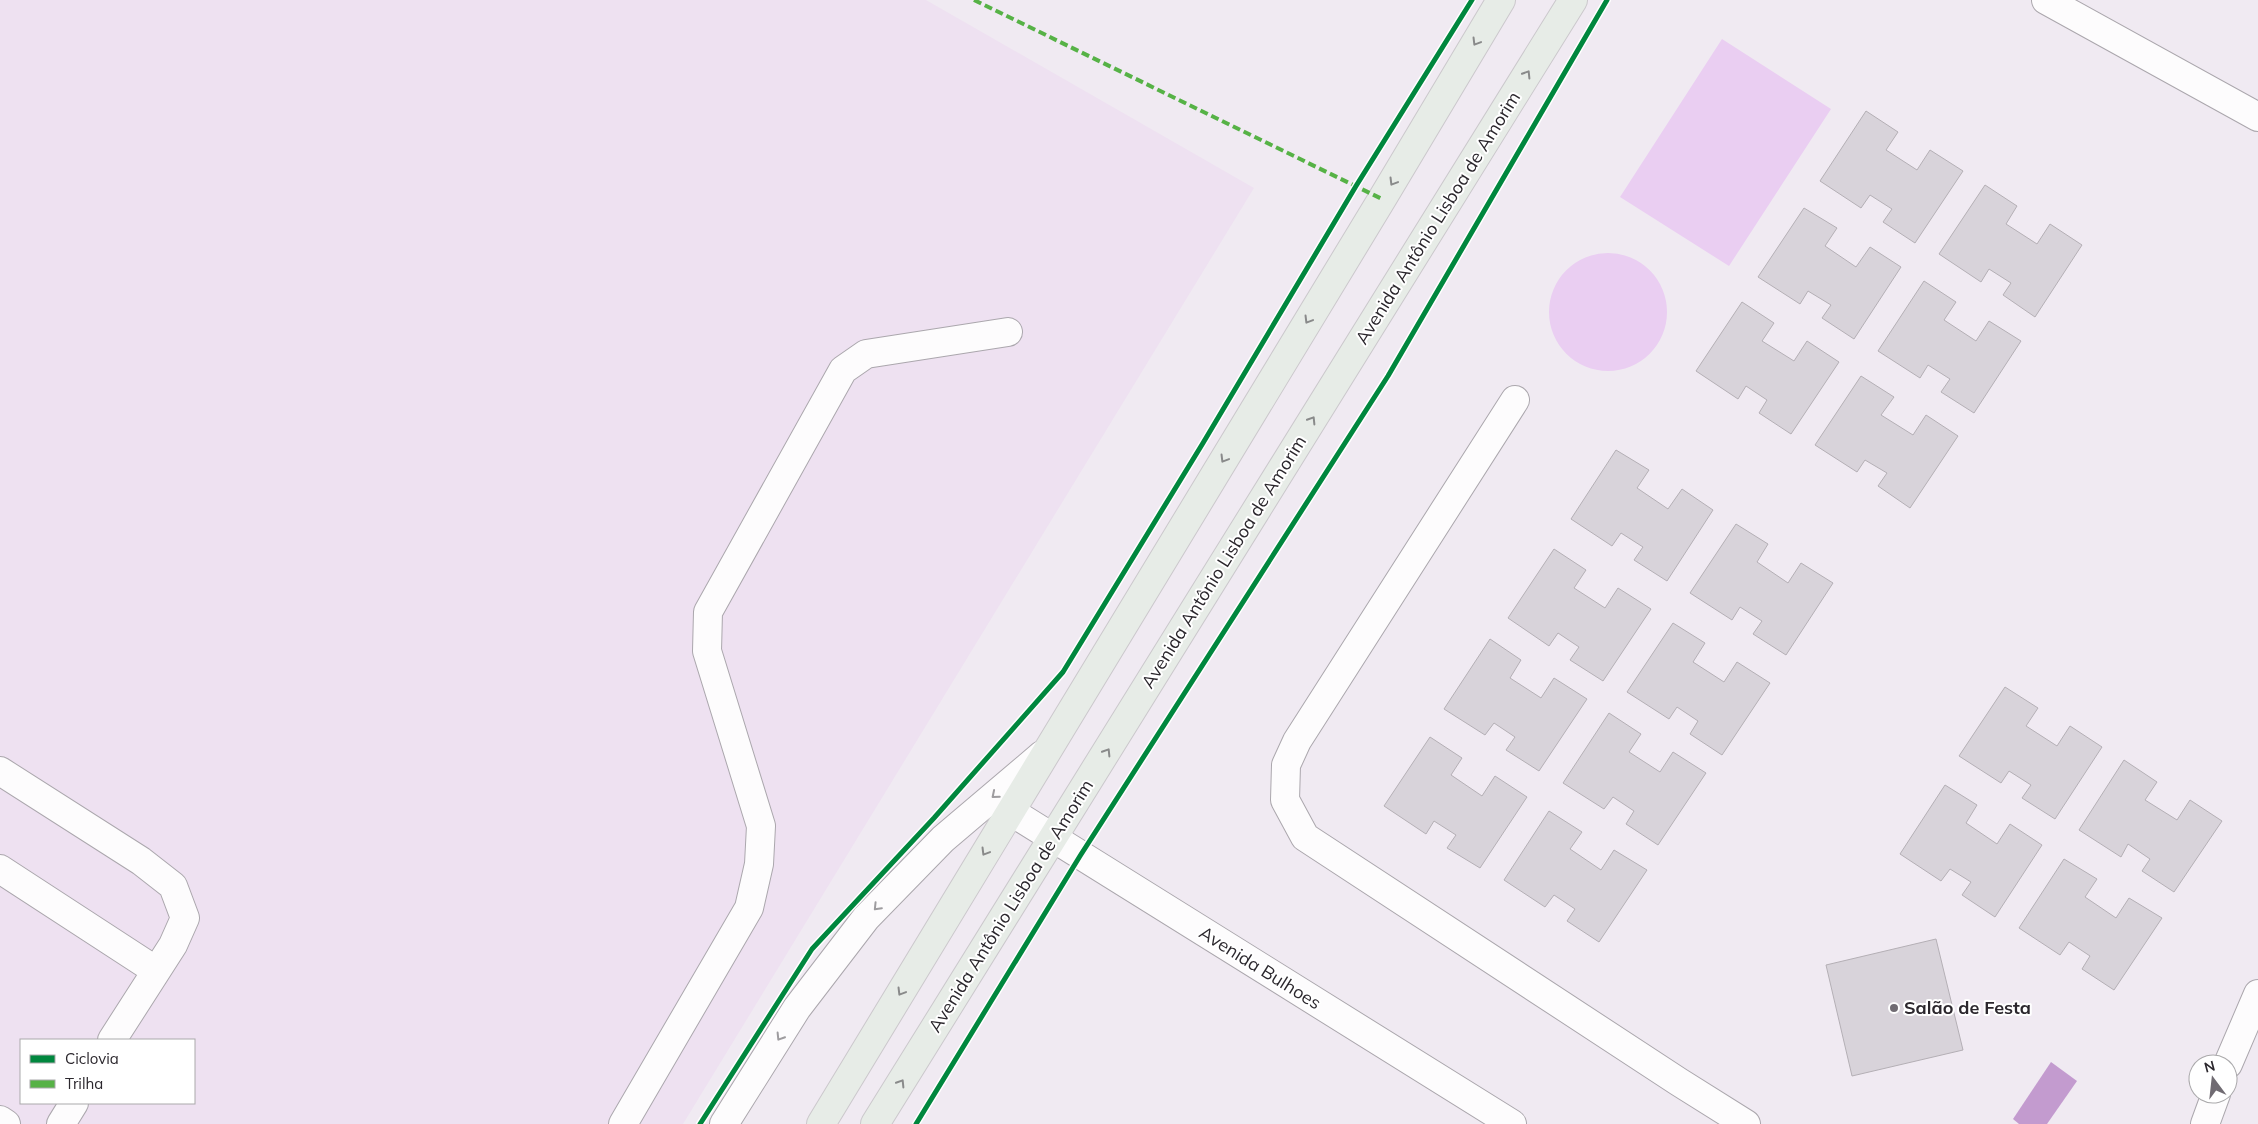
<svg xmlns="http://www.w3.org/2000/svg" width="2258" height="1124" viewBox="0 0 2258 1124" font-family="Mulish,sans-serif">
	<rect width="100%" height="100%" fill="#f0eaf2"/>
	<path fill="#eee1f1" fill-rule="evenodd" d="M0,0H926L1254,188L683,1124H0ZM21,1040H194V1103H21Z"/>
	<path fill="#eacef2" d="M1722,39L1831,109L1729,266L1620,197Z
		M1549 312a59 59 0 1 1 118 0a59 59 0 1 1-118 0Z"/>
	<path fill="#c39bcf" d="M2051,1062L2077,1081L2047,1124H2019L2013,1119Z"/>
	<path fill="#d8d3da" stroke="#b4afb5" d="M1866,111L1898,132L1886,150L1917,170L1930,150L1963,171L1915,243L1883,222L1892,209L1870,195L1861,208L1820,181Z
		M1985,185L2017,206L2006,224L2037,244L2050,224L2082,245L2035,317L2003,295L2011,283L1989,269L1981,282L1939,254Z
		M1804,208L1837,228L1825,246L1856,267L1870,247L1901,267L1854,339L1822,318L1831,305L1808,291L1800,304L1758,277Z
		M1924,281L1956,302L1944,320L1976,341L1989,321L2021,341L1974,413L1941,392L1950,379L1928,365L1920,378L1878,351Z
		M1742,302L1774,323L1762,341L1794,361L1807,341L1839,362L1791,434L1759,413L1767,400L1746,386L1738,399L1696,371Z
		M1861,376L1894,397L1881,415L1913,435L1926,415L1958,436L1910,508L1878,486L1887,473L1865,460L1857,472L1815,445Z
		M1616,450L1649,470L1637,488L1668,509L1682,489L1713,510L1667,581L1634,560L1643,547L1621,533L1612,546L1571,519Z
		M1736,524L1768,544L1757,562L1788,583L1801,563L1833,583L1786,655L1753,634L1762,621L1740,607L1732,620L1690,593Z
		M1554,549L1586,570L1574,588L1605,608L1618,588L1651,609L1603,681L1570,660L1579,647L1558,633L1549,646L1508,618Z
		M1673,623L1705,643L1693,662L1724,682L1737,662L1770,683L1722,755L1690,734L1698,721L1677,707L1669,719L1627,692Z
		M1490,639L1521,660L1510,678L1541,698L1554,678L1587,699L1539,771L1506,750L1515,737L1494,723L1485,735L1444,709Z
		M2005,687L2038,708L2026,726L2057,746L2070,726L2102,747L2055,819L2022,798L2031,785L2009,771L2001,783L1959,756Z
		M1609,713L1641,734L1629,752L1660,772L1673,752L1706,773L1658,845L1626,824L1634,811L1613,797L1604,809L1563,783Z
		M1430,737L1462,758L1451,775L1482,796L1495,776L1527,797L1480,868L1447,848L1456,835L1434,821L1426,834L1384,806Z
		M2124,760L2157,782L2145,800L2177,820L2190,800L2222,821L2174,892L2142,871L2150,859L2128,844L2121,857L2079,830Z
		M1945,785L1977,805L1966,823L1997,844L2010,824L2042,845L1995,917L1962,895L1971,882L1950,869L1941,881L1900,854Z
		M1549,811L1582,832L1570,849L1601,870L1614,850L1647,870L1599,942L1567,921L1575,909L1554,895L1545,907L1504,880Z
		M2064,859L2097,879L2085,897L2116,918L2129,898L2162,918L2114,990L2082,969L2090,956L2069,942L2060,955L2019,928Z
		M1936,939L1963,1050L1852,1076L1826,965Z"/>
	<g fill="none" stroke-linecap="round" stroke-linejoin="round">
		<g stroke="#aba7ad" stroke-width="30">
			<path id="minor" d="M2046,0L2258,117
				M1515,400L1297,741L1286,765L1285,800L1305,837L1679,1082L1746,1124
				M0,771L141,861L173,886L185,918L173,945L112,1040
				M1010,811L1512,1124
				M0,869L155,970
				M2228,1064L2258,994
				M0,1120L6,1124
				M61,1124L74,1103
				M623,1124L749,908L759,864L761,826L707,651L708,612L843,370L866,354L1008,332
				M724,1124L797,1008L866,918L943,839L1042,755
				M2205,1124L2216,1094"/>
		</g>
		<g stroke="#cbc8cc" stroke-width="30">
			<path id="major" d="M821,1124L1382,199L1501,0
				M875,1124L1573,0"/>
		</g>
		<use href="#minor" stroke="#fdfcfd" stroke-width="28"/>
		<use href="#major" stroke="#e7ece7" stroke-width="28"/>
		<path stroke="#56b246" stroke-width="4" stroke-dasharray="8 4" stroke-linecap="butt" d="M974,0L1382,199"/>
		<g stroke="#fff" stroke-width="8">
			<path id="cycleway" d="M700,1124L812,949L934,818L1063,672L1203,443L1356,186L1472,0
				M916,1124L1080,856L1388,376L1607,0"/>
		</g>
		<use href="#cycleway" stroke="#00873e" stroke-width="5"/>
	</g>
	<defs><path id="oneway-chevron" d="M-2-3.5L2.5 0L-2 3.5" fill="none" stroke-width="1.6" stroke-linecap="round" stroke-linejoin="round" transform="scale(1.25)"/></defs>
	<g stroke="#898a8a">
		<use href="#oneway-chevron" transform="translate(1476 42) rotate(121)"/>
		<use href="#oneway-chevron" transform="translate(1527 74) rotate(-58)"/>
		<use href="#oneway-chevron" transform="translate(1393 182) rotate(121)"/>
		<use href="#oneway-chevron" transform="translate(1308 320) rotate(121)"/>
		<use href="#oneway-chevron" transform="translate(1312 420) rotate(-58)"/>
		<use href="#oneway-chevron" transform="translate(1224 459) rotate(121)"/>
		<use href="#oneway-chevron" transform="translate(1107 752) rotate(-58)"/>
		<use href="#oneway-chevron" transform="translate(985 852) rotate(121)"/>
		<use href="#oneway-chevron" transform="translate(901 992) rotate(121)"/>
		<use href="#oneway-chevron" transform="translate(901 1083) rotate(-58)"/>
	</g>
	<g stroke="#9e9c9f">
		<use href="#oneway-chevron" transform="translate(995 795) rotate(140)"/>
		<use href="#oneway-chevron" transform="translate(877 907) rotate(134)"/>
		<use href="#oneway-chevron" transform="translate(780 1037) rotate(122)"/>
	</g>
	<circle fill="#706b72" stroke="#fff" stroke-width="2" cx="1894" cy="1008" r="5"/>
	<g text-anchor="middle" stroke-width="4" stroke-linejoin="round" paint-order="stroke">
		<g font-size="18" fill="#2b272d" stroke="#fff">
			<text transform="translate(1438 218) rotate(-58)" y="6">Avenida Antônio Lisboa de Amorim</text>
			<text transform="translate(1224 562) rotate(-58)" y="6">Avenida Antônio Lisboa de Amorim</text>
			<text transform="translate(1011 906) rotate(-58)" y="6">Avenida Antônio Lisboa de Amorim</text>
			<text transform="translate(1260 968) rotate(32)" y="6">Avenida Bulhoes</text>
		</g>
		<g font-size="18" font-weight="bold" fill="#2b272d" stroke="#fff" text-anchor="start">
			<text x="1904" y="1014">Salão de Festa</text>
		</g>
	</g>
	<rect x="20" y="1039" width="175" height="65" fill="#ffffff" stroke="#aaa9ab"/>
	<rect x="30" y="1055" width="25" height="8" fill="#00873e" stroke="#aaa9ab"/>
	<text x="65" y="1064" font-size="15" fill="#2b272d">Ciclovia</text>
	<rect x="30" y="1080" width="25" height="8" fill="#56b246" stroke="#aaa9ab"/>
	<text x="65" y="1089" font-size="15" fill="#2b272d">Trilha</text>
	<g transform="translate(2213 1079) rotate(345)"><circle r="24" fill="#ffffff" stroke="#aaa9ab"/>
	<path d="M0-4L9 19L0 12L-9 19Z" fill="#706b72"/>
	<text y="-8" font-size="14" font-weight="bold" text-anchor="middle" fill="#2b272d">N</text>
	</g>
</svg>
